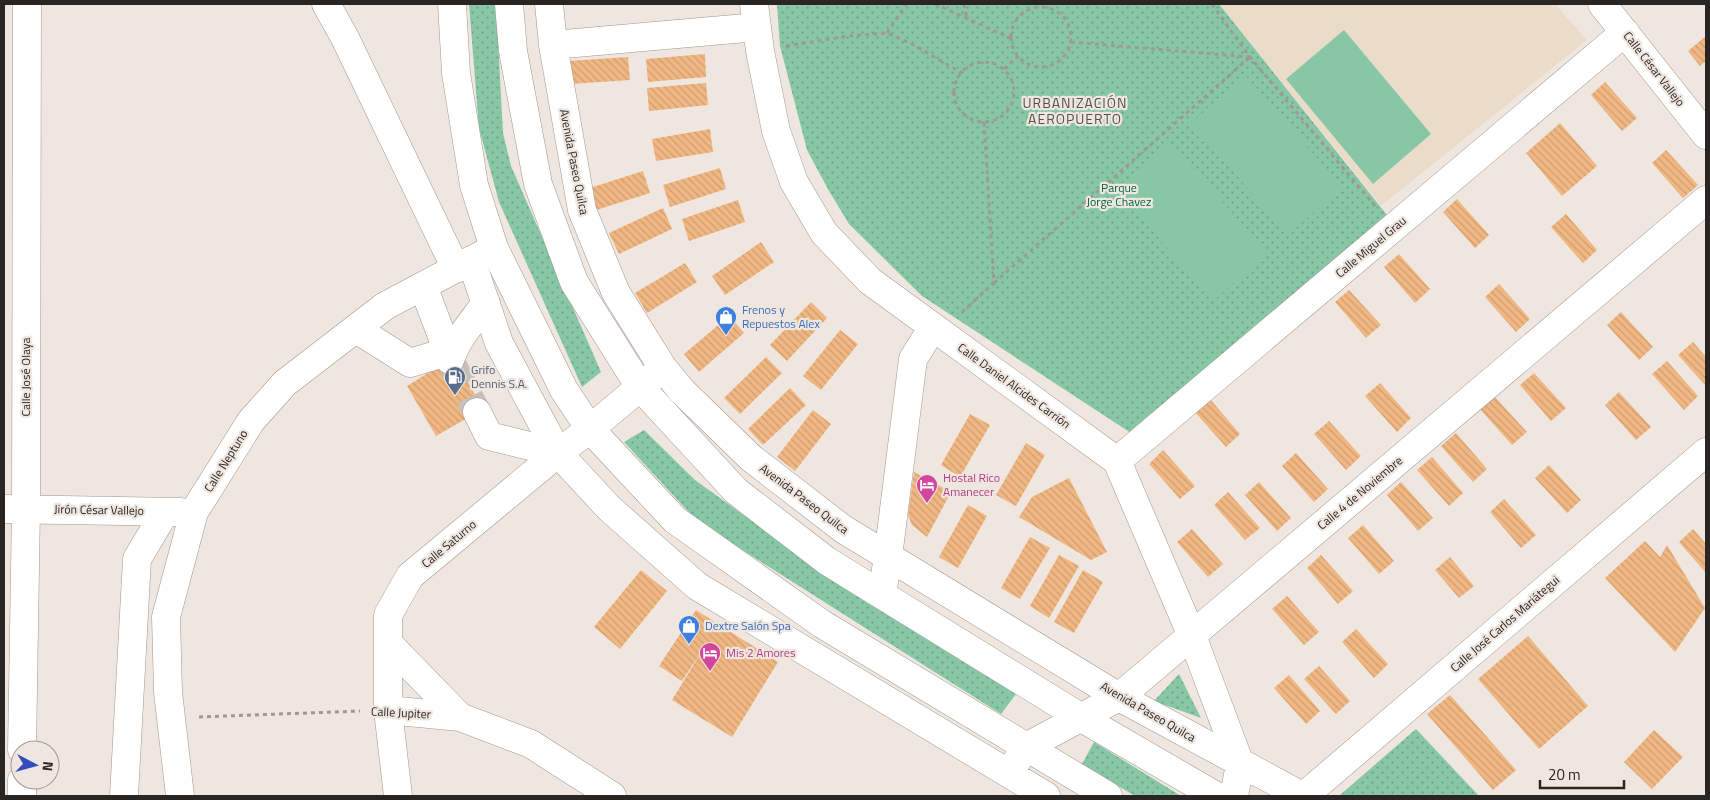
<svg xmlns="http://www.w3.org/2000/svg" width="1710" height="800" viewBox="0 0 1710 800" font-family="'Titillium Web',sans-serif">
	<defs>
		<pattern id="grass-dots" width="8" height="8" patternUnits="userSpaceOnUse" patternTransform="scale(1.25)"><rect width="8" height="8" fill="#87c7a6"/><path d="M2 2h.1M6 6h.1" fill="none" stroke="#6ea187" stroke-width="1.8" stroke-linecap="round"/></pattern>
		<pattern id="building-back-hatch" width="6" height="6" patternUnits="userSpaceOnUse" patternTransform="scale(1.25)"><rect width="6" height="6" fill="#f0b782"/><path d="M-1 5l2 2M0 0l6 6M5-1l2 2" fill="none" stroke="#ce9d70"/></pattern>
	</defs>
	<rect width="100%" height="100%" fill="#efe7df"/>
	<path fill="#ebdcc9" d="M1219,4H1555L1587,40L1381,206Z"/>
	<path fill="url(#grass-dots)" d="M469,4H496L503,133L511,166L601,372L582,387L499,202L479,128Z
		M777,4H1219L1387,215L1134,435L922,296L849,224L829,191L807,150L780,46Z
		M644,430L695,480L850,592L1016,694L1001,714L698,522L624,442Z
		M1179,674L1201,718L1154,701Z
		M1416,729L1479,796L1340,795Z
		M1094,742L1181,796H1135L1082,764Z"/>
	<path fill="#87c7a6" d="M1344,30L1431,134L1373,184L1286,79Z
		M1245,75L1342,187L1288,235L1191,123Z
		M1170,142L1267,253L1213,301L1116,189Z"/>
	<path fill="url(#building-back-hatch)" d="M1706,36V61L1700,66L1688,51Z
		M705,54L706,77L648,82L646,59Z
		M628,57L630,80L571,84L569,61Z
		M1605,82L1637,118L1622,131L1591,95Z
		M706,83L708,105L649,111L647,88Z
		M1560,123L1597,166L1562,196L1526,153Z
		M710,129L713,152L656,161L652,139Z
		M1666,150L1698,185L1683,198L1652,163Z
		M720,168L726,189L670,207L663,185Z
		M643,171L650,193L593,211L587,189Z
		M1457,199L1489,235L1475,248L1443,212Z
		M738,200L745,222L689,241L682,219Z
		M663,208L672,229L619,254L609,233Z
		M1566,214L1597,250L1583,263L1551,227Z
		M761,242L774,262L725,295L712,276Z
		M1399,254L1430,289L1415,303L1384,267Z
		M685,263L697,282L647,313L635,293Z
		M1499,284L1530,319L1516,332L1485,297Z
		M1349,290L1381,325L1366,338L1335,302Z
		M811,302L827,318L787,361L770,345Z
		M1621,312L1653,347L1639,360L1607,325Z
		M729,316L744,333L699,372L684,354Z
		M840,330L858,344L821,390L803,376Z
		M1693,342L1706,357V386L1678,355Z
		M454,357L483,409L436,436L407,386Z
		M766,357L782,373L740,414L724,398Z
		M1667,361L1698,396L1684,410L1652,374Z
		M1534,373L1566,408L1551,421L1520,385Z
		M1380,383L1411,418L1397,432L1365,396Z
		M790,388L806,405L763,445L748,429Z
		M1619,392L1651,427L1636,440L1605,405Z
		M1495,397L1527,432L1512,445L1480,409Z
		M1209,398L1240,434L1226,447L1194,411Z
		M813,410L831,424L795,471L777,457Z
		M970,414L990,425L960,477L941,465Z
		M1329,421L1361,456L1346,470L1314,434Z
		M1456,433L1487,469L1473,482L1441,446Z
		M1026,443L1045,455L1016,506L996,495Z
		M1163,450L1195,486L1180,499L1149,464Z
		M1296,453L1328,489L1314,502L1282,466Z
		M1432,457L1463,493L1449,506L1417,470Z
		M1549,465L1581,500L1567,513L1535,478Z
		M914,472L951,492L927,537L912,525L908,515Z
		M1069,478L1107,552L1091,560L1019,517L1032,497Z
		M1259,482L1291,518L1277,531L1245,495Z
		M1401,482L1433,518L1418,531L1387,495Z
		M1228,492L1260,528L1245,540L1214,505Z
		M1504,499L1536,535L1521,548L1490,512Z
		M968,505L987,516L958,568L939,557Z
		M1363,525L1394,561L1379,574L1348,538Z
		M1192,529L1223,564L1208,577L1177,542Z
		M1693,529L1706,544V573L1679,542Z
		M1030,537L1050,548L1020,599L1001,588Z
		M1645,541L1660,557L1667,545L1705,608L1675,652L1605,578Z
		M1059,555L1079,566L1049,618L1030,606Z
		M1321,555L1353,591L1338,604L1307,568Z
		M1450,557L1474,586L1459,598L1435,570Z
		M641,570L667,591L620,649L594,627Z
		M1083,570L1103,582L1074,633L1054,622Z
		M1287,596L1319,632L1304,645L1272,609Z
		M696,610L778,662L732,737L672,700L705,646L682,681L659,666Z
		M1356,629L1388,664L1374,678L1342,642Z
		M1528,636L1588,706L1539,749L1478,679Z
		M1319,666L1350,701L1336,714L1304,679Z
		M1289,675L1320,711L1306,724L1274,688Z
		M1450,695L1516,770L1493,790L1427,714Z
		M1654,730L1683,757L1652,789L1624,762Z"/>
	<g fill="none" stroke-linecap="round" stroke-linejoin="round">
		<path stroke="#c7c0b9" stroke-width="28" stroke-dasharray="28 14" stroke-linecap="butt" d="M450,360L477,412"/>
		<g stroke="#9f9790" stroke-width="29">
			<path id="minor" d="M326,4L345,38L456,269
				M549,4L553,45L582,210L616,293L663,368L682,391L751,458L843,529L1119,697L1302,796
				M754,4L760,51L776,131L794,182L824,233L870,281L1117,461L1192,636L1240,764L1234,796
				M1602,4L1706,135
				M553,45L757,27
				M471,260L499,343L558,453L609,508L697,586L1046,796
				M423,286L448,352
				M356,329L410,363L453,350
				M450,360C457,338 473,321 486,303
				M477,412L489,436L558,453
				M1117,461L1625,32
				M4,509L180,512
				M882,594L888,557L913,359L933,327
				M388,643L460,717
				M388,710L460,717L531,744L612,796
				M22,750L26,509L27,4
				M1009,773L1026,747L1119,697L1706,200
				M22,796V780
				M124,796L137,559L165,512
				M180,796L168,692L166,617L194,512L251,421L285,383L385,306L487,252
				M398,796L388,710V615L410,576L558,453L590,429L658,372
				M1304,796L1706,452"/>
		</g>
		<g stroke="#9f9790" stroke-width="29">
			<path id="major" d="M452,4L456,73L474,185L494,248L564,390L590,429L675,520L822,624L1108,796
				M509,4L513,51L538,184L574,282L640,387L736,491L827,561L1080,717L1216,796"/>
		</g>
		<path stroke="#9f9893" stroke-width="3" stroke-dasharray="4 4" stroke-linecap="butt" d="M935,4L1010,38
			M964,4L967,19
			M1212,4L1250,57L1375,206
			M1011 37a30 30 0 1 1 60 0a30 30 0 1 1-60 0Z
			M887,33L906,4
			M1071,42L1250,57
			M786,46L848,36L887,33L912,44L962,73
			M954 92a30 30 0 1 1 60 0a30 30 0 1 1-60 0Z
			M1004,69L1018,56
			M994,283L1250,57
			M962,312L994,283L984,122
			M199,717L360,711"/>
		<use href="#minor" stroke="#fff" stroke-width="28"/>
		<use href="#major" stroke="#fff" stroke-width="28"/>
	</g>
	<defs>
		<g id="shop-pin" transform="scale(1.125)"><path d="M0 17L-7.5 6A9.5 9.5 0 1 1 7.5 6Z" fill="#3f7fe0" stroke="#efe7df"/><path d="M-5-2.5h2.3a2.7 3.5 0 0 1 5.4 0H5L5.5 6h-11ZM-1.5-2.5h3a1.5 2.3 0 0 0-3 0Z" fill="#fff"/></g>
		<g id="fuel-pin" transform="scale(1.125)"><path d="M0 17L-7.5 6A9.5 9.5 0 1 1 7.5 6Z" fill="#5c6f8a" stroke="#efe7df"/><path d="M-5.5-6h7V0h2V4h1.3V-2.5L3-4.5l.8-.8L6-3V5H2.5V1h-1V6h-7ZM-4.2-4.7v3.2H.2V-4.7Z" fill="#fff"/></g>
		<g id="hotel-pin" transform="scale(1.125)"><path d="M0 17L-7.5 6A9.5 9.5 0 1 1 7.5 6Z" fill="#d1479c" stroke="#efe7df"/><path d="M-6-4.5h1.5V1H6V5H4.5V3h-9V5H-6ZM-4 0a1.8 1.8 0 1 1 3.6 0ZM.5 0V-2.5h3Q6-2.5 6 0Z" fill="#fff"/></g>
	</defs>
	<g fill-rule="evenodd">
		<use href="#shop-pin" x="726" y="317"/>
		<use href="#fuel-pin" x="455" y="377"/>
		<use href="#hotel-pin" x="927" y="485"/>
		<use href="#shop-pin" x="689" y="626"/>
		<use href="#hotel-pin" x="710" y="653"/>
	</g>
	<g text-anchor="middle" stroke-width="4.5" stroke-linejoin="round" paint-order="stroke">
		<g font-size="12" fill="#292523" stroke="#efe7df">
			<text transform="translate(1654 69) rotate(52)" y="4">Calle César Vallejo</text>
			<text transform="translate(574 162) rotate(79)" y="4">Avenida Paseo Quilca</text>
			<text transform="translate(1371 247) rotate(-40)" y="4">Calle Miguel Grau</text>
			<text transform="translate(26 377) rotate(-90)" y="4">Calle José Olaya</text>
			<text transform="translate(1014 386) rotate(36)" y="4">Calle Daniel Alcides Carrión</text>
			<text transform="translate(226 461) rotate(-58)" y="4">Calle Neptuno</text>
			<text transform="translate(1360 493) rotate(-40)" y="4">Calle 4 de Noviembre</text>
			<text transform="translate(804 499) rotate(37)" y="4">Avenida Paseo Quilca</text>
			<text transform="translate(99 510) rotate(1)" y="4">Jirón César Vallejo</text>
			<text transform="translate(449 544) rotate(-40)" y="4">Calle Saturno</text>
			<text transform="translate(1505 624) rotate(-41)" y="4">Calle José Carlos Mariátegui</text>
			<text transform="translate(1148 712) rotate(30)" y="4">Avenida Paseo Quilca</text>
			<text transform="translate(401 713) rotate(3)" y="4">Calle Jupiter</text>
		</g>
		<g font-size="12" fill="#006542" stroke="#efe7df">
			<text x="1119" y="192">Parque<tspan x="1119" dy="14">Jorge Chavez</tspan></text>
		</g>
		<g font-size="12" fill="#366cbe" stroke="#efe7df" text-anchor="start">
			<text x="742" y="314">Frenos y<tspan x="742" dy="14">Repuestos Alex</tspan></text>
			<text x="705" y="630">Dextre Salón Spa</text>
		</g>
		<g font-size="12" fill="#4e5e75" stroke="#efe7df" text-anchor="start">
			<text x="471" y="374">Grifo<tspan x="471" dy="14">Dennis S.A.</tspan></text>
		</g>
		<g font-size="12" fill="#b23c85" stroke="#efe7df" text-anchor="start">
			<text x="943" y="482">Hostal Rico<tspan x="943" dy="14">Amanecer</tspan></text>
			<text x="726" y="657">Mis 2 Amores</text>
		</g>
		<g font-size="14" letter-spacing="1" fill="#57504a" stroke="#efe7df">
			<text x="1075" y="108">URBANIZACIÓN<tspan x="1075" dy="16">AEROPUERTO</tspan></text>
		</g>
	</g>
	<rect width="1710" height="800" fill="none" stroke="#292523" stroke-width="10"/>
	<g transform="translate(35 765) rotate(96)"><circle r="24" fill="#efe7df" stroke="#a09994"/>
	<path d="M0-4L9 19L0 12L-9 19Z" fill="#334cbd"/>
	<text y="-8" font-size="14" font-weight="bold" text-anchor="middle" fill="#292523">N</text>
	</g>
	<path d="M1540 780v8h84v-8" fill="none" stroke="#292523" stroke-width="2.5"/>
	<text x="1548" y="780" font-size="15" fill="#292523" stroke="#efe7df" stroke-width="4" paint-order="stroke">20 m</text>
</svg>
